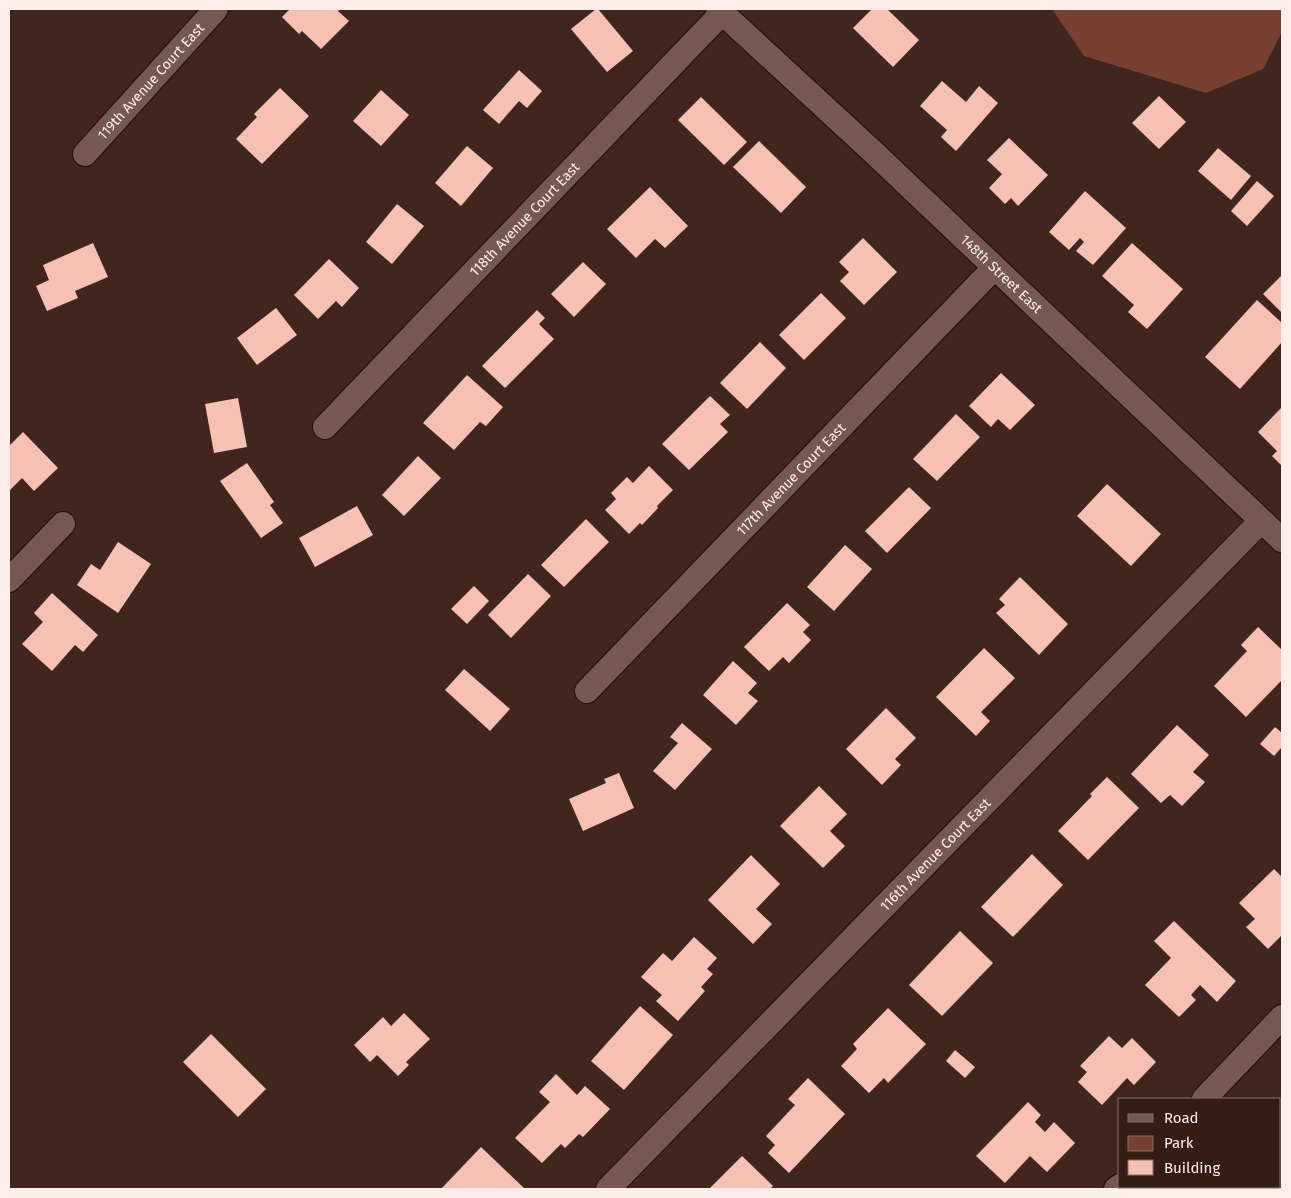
<svg xmlns="http://www.w3.org/2000/svg" width="1291" height="1198" viewBox="0 0 1291 1198" font-family="'Fira Sans',sans-serif">
  <rect width="100%" height="100%" fill="#40261f"/>
  <!-- green -->
  <path fill="#774031" d="M1052,9H1282V32L1263,69L1206,93L1084,56Z"/>
  <!-- building -->
  <g fill="#f6c1b2">
    <path d="M290,9H340L338,11L349,21L321,49L302,31L299,34L282,17Z"/>
    <path d="M596,9H598L633,51L607,72L571,29Z"/>
    <path d="M872,9H887L919,40L893,67L853,28Z"/>
    <path d="M519,70L542,91L527,108L519,101L499,124L483,110Z"/>
    <path d="M942,81L966,102L979,86L998,103L956,151L941,137L947,130L920,106Z"/>
    <path d="M280,88L309,116L262,164L236,139L257,117L254,114Z"/>
    <path d="M381,90L409,115L381,146L353,121Z"/>
    <path d="M1159,96L1186,122L1159,149L1132,123Z"/>
    <path d="M701,97L747,142L724,165L678,120Z"/>
    <path d="M1009,138L1048,175L1018,206L1011,198L1005,204L989,188L1002,174L987,160Z"/>
    <path d="M759,141L806,187L781,213L733,167Z"/>
    <path d="M467,146L493,168L461,206L435,183Z"/>
    <path d="M1218,148L1251,176L1231,200L1198,171Z"/>
    <path d="M1257,181L1274,196L1247,226L1231,211Z"/>
    <path d="M650,187L688,226L665,248L655,239L636,258L607,229Z"/>
    <path d="M1085,191L1126,228L1093,265L1076,251L1084,242L1080,238L1069,250L1049,232Z"/>
    <path d="M397,204L424,226L392,264L366,242Z"/>
    <path d="M863,238L897,272L864,305L840,281L849,272L839,262Z"/>
    <path d="M93,243L108,277L75,291L78,298L47,311L36,286L49,280L43,265Z"/>
    <path d="M1132,243L1183,289L1147,329L1128,312L1134,305L1102,276Z"/>
    <path d="M329,259L359,288L342,307L336,301L318,319L294,295Z"/>
    <path d="M583,262L606,284L574,317L551,294Z"/>
    <path d="M1282,275V313L1263,294Z"/>
    <path d="M821,293L846,318L804,360L779,335Z"/>
    <path d="M1257,300L1282,323V342L1240,389L1205,357Z"/>
    <path d="M276,308L297,335L257,365L237,338Z"/>
    <path d="M537,310L545,318L539,324L554,339L505,388L482,366Z"/>
    <path d="M760,342L786,368L747,409L720,383Z"/>
    <path d="M1001,373L1035,405L1010,430L998,419L991,427L969,406Z"/>
    <path d="M467,375L503,407L486,426L480,422L454,450L423,423Z"/>
    <path d="M710,396L730,415L720,424L728,432L689,470L662,444Z"/>
    <path d="M238,398L247,447L214,453L205,404Z"/>
    <path d="M1281,408L1282,410V466L1272,456L1277,451L1258,432Z"/>
    <path d="M956,414L980,437L937,481L913,459Z"/>
    <path d="M23,432L58,468L34,491L22,478L9,491V446Z"/>
    <path d="M418,456L441,478L404,516L382,495Z"/>
    <path d="M247,463L274,502L270,505L283,523L261,538L220,481Z"/>
    <path d="M649,466L673,490L657,506L658,508L642,525L640,523L629,534L605,510L616,499L611,493L627,477L633,483Z"/>
    <path d="M1107,484L1161,534L1131,566L1077,516Z"/>
    <path d="M909,487L931,508L887,553L865,531Z"/>
    <path d="M357,506L373,535L315,567L299,538Z"/>
    <path d="M586,519L609,542L564,587L541,565Z"/>
    <path d="M118,542L151,564L118,613L77,585L91,564L100,570Z"/>
    <path d="M845,545L872,569L834,611L807,587Z"/>
    <path d="M528,574L551,596L511,638L488,615Z"/>
    <path d="M1020,577L1068,624L1039,655L996,613L1005,605L999,599Z"/>
    <path d="M474,586L489,601L467,624L451,609Z"/>
    <path d="M52,593L98,635L83,652L75,645L52,671L22,644L43,622L34,613Z"/>
    <path d="M787,603L810,625L803,632L811,640L789,663L783,657L769,671L744,647Z"/>
    <path d="M1258,627L1282,650V680L1246,717L1214,686L1247,651L1241,645Z"/>
    <path d="M984,648L1015,678L981,712L990,721L976,736L936,697Z"/>
    <path d="M733,661L757,683L748,693L758,701L736,725L703,695Z"/>
    <path d="M464,669L510,709L490,731L445,690Z"/>
    <path d="M886,708L916,738L895,759L901,765L882,785L846,749Z"/>
    <path d="M682,723L712,749L675,790L653,771L678,743L670,737Z"/>
    <path d="M1177,725L1209,755L1193,772L1205,782L1182,806L1170,795L1161,803L1131,774Z"/>
    <path d="M1275,727L1282,733V747L1274,756L1260,744Z"/>
    <path d="M619,773L634,808L583,831L569,799L606,783L604,779Z"/>
    <path d="M1107,777L1139,808L1088,860L1058,831L1092,796L1090,794Z"/>
    <path d="M819,786L847,814L830,831L845,846L823,868L780,826Z"/>
    <path d="M1032,854L1063,885L1013,937L981,907Z"/>
    <path d="M751,855L780,884L756,909L772,924L753,944L708,900Z"/>
    <path d="M1274,869L1282,877V935L1268,949L1246,927L1255,919L1239,903Z"/>
    <path d="M1174,921L1236,981L1217,1002L1200,985L1191,995L1196,1000L1179,1017L1145,985L1171,958L1154,941Z"/>
    <path d="M960,931L993,963L942,1016L909,985Z"/>
    <path d="M694,937L717,958L707,969L713,974L701,987L705,991L678,1021L656,1001L662,995L641,977L663,953L672,961Z"/>
    <path d="M640,1006L673,1035L624,1090L591,1061Z"/>
    <path d="M888,1008L926,1044L888,1083L884,1078L869,1093L841,1066L857,1049L853,1044Z"/>
    <path d="M404,1013L430,1039L406,1062L409,1065L398,1076L377,1055L370,1062L354,1045L383,1017L391,1026Z"/>
    <path d="M211,1034L266,1089L238,1117L183,1062Z"/>
    <path d="M1109,1036L1122,1048L1132,1038L1156,1062L1134,1085L1127,1078L1102,1105L1078,1082L1087,1072L1080,1066Z"/>
    <path d="M955,1050L975,1067L965,1078L946,1061Z"/>
    <path d="M556,1074L577,1095L585,1086L610,1109L583,1137L579,1134L565,1148L561,1144L542,1163L515,1138L550,1102L539,1092Z"/>
    <path d="M808,1078L845,1114L789,1173L768,1153L775,1145L766,1136L795,1105L788,1099Z"/>
    <path d="M1028,1102L1041,1115L1035,1122L1045,1132L1054,1122L1075,1143L1047,1172L1030,1156L1005,1183L976,1156Z"/>
    <path d="M481,1147L525,1189H441Z"/>
    <path d="M742,1156L773,1186L770,1189H709Z"/>
    <path d="M1191,1187H1257L1254,1189H1191Z"/>
  </g>
  <g fill="none" stroke-linecap="round" stroke-linejoin="round">
    <defs>
      <g id="minor">
        <path id="s1" d="M718,9L871,150L1282,540"/>
        <path id="s2" d="M85,154L216,9"/>
        <path id="s3" d="M325,427L722,13"/>
        <path d="M9,580L63,524"/>
        <path id="s4" d="M587,691L994,268"/>
        <path d="M1204,1099L1282,1017"/>
        <path id="s5" d="M608,1189L1261,521"/>
        <path d="M1116,1189L1120,1186"/>
      </g>
    </defs>
    <!-- minor casing -->
    <use href="#minor" stroke="#250e08" stroke-width="26"/>
    <!-- minor -->
    <use href="#minor" stroke="#755850" stroke-width="24"/>
  </g>
  <g text-anchor="middle" stroke-width="5" stroke-linejoin="round" paint-order="stroke">
    <!-- street labels -->
    <g font-size="14" fill="#feefeb" stroke="#351c15">
      <text dy="5" stroke="none"><textPath href="#s2" startOffset="98">119th Avenue Court East</textPath></text>
      <text dy="5" stroke="none"><textPath href="#s3" startOffset="288">118th Avenue Court East</textPath></text>
      <text dy="5" stroke="none"><textPath href="#s1" startOffset="388">148th Street East</textPath></text>
      <text dy="5" stroke="none"><textPath href="#s4" startOffset="294">117th Avenue Court East</textPath></text>
      <text dy="5" stroke="none"><textPath href="#s5" startOffset="468">116th Avenue Court East</textPath></text>
    </g>
  </g>
  <!-- border -->
  <rect width="1291" height="1198" fill="none" stroke="#feefeb" stroke-width="20"/>
  <!-- legend -->
  <rect x="1118" y="1098" width="162" height="90" fill="#351c15" stroke="#85706b"/>
  <rect x="1128" y="1114" width="25" height="8" fill="#755850" stroke="#85706b"/>
  <text x="1164" y="1123" font-size="15" fill="#feefeb">Road</text>
  <rect x="1128" y="1136" width="25" height="15" fill="#774031" stroke="#85706b"/>
  <text x="1164" y="1148" font-size="15" fill="#feefeb">Park</text>
  <rect x="1128" y="1160" width="25" height="15" fill="#f6c1b2" stroke="#85706b"/>
  <text x="1164" y="1173" font-size="15" fill="#feefeb">Building</text>
</svg>
